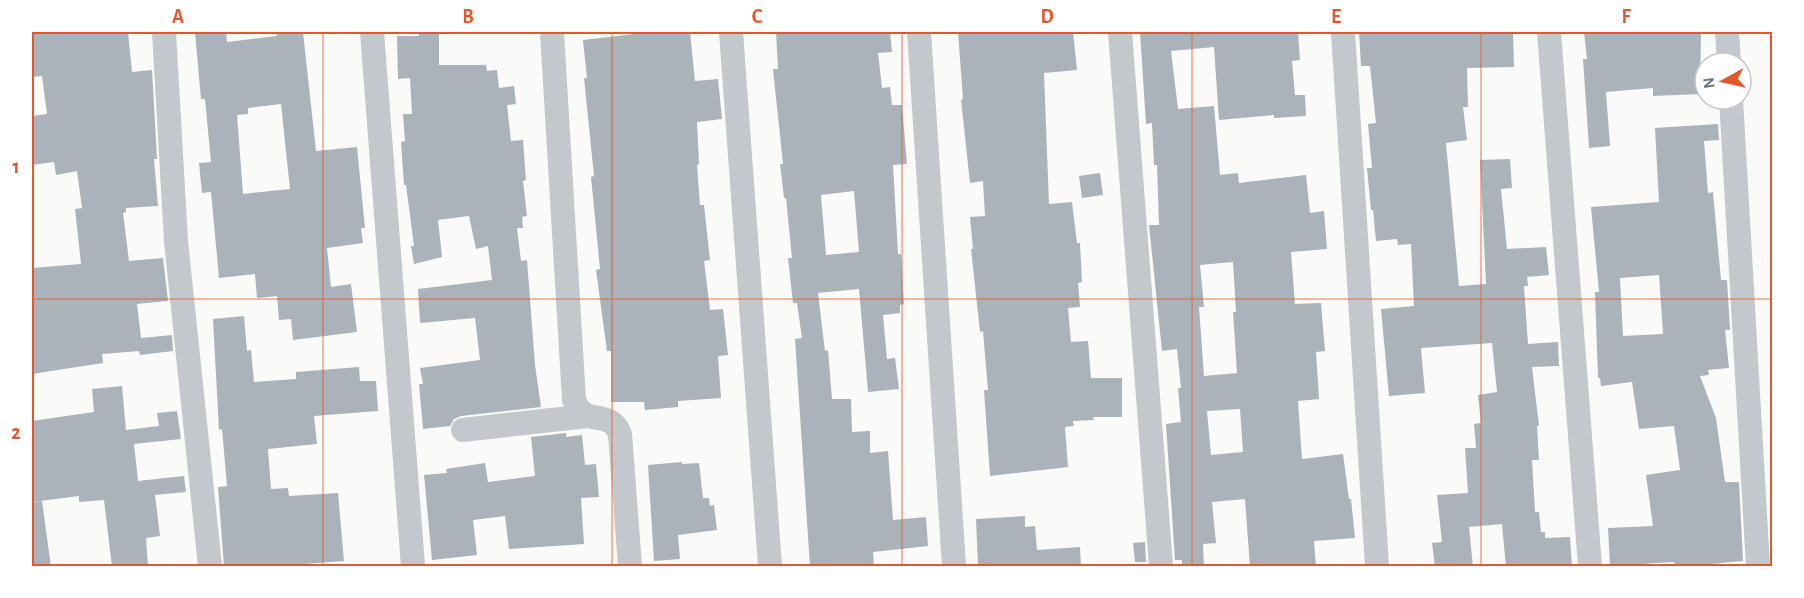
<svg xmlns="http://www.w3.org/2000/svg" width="1804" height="598" viewBox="0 0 1804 598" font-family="'Alegreya Sans',sans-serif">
  <rect width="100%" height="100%" fill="#fafaf8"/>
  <!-- building -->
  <g fill="#aab3b9" fill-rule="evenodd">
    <path d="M32,32H128L132,72L152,70L157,159H154L158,206L126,208V212L123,213L129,261L163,258L168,301L137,304L141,338L172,335L173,351L140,355L139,351L102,354L103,363L32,374V268L81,264L75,209L82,208L77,171L56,175L54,162L32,165V116L47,114L42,76L32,77Z"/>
    <path d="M195,32H226L227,42L277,36L276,32H303L316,151L357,147L365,228H361L363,243L327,248L331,287L351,284L357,332L293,340L291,319L279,320L277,296L257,298L255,274L219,278L211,192L202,193L199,163L211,162L205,99H201ZM281,104L290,189L243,194L237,115L248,114V108Z"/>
    <path d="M419,32H439V65H486L487,71L497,70L499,88L514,86L516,104L507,105L511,141L523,140L526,180L523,181L527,216L522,217L523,228H517L521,261L527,260L535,365L541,407L461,416L454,419L450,426L423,429L419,384H423L420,368L480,360L475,318L420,323L418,289L492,280L488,246L476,249L469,216L438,220L442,257L414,264L411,246H414L406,185H404L401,142L405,141L403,114H412L410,78L398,79L397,36H419Z"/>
    <path d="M651,32H690L695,81L718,79L722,119L697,122L699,164L697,165L700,205H704L710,260L704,261L710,310L723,309L728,355L718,356L721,398L678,401V407L645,410L644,402H611V351H607L596,270L600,269L591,177L594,176L584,78H587L583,40Z"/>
    <path d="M776,32H890L892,52L878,53L882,88L890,87L892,105H902L907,164L893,165L898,254H901L904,304L900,305V313L883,315L887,359L895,358L899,389L868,392L859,289L818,293L825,351L828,350L832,399H851L852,432L870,431V453L888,451L893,520L926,517L928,546L873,552L874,567H810L795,339L802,338L797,303H793L788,258H792L786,198H784L780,164H783L773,69H778ZM854,191L859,252L826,255L821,195Z"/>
    <path d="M958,32H1073L1077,70L1044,73L1049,204L1072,202L1077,243H1080L1082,282L1078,283L1080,307L1068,308L1071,342L1088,341L1091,378H1122V417H1093L1094,420L1073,421L1074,426L1065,427L1068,467L990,476L984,390H988L983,331L980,332L971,249H973L970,217L985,216L983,181L970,183L961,100L963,99Z"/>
    <path d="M1140,32H1298L1300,60L1292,61L1295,95H1305L1306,116L1274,118V115L1219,120L1214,47L1171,51L1178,109L1214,106L1220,175L1238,173L1239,183L1306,175L1310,213L1324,211L1327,249L1291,252L1295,304L1321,303L1325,351L1316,352L1319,399L1298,401L1302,459L1343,454L1349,499H1351L1355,538L1314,541L1316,567H1250L1245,499L1212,502L1216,543L1203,544L1204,567H1182V560H1175L1166,424L1181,422L1178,388H1181L1177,349L1162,351L1149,225H1159L1157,165H1154L1152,123L1146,124ZM1233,262L1236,312H1233L1237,373L1204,376L1199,307H1204L1200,265ZM1240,409L1243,452L1211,455L1207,411Z"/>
    <path d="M1359,32H1513L1514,67L1467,68L1468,107H1463L1467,140L1446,143L1459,286L1486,284L1480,160L1510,159L1512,188L1501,189L1507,249L1546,247L1549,275L1527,277L1528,286H1524L1528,344L1558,342L1559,366L1532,367L1539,426H1537L1539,460H1532L1535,512H1539L1541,532H1545V538L1570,537L1572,567H1506L1502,524L1469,527L1473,567H1435L1432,543L1442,542L1437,495L1468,493L1465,448H1476L1474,424L1481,423L1478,395L1497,392L1492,343L1421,348L1425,393L1389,396L1381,309L1414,306L1411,244L1398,245L1397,239L1376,241L1373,210H1371L1367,168H1372L1368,124L1376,123L1370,66H1361Z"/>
    <path d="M1584,32H1701L1700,94L1653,96V88L1606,92L1610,146L1589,148L1583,59H1587Z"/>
    <path d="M1718,124L1719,140L1704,141L1708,193L1713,192L1721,280H1727L1730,330H1725L1729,368L1708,370L1709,375L1700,376L1716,418L1725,482H1739L1743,561L1680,567H1675L1674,562L1610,566L1608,528L1653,526L1646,475L1680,470L1674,426L1639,429L1632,382L1601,386L1600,378H1598L1595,292H1599L1591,207L1659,202L1655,128ZM1659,275L1663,334L1623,336L1620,278Z"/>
    <path d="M1100,173L1103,195L1082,198L1079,176Z"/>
    <path d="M244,316L247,351L251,350L254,382L296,379V372L359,367L360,381H376L378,411L314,416L317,444L268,449L271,489L288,488L289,496L338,493L344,561L265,567H224L218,487L227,486L222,429L219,430L213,319Z"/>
    <path d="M122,386L126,430L159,426L157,413L177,411L181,439L134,444L138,481L184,476L186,492L155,495L160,536L146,538L148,567H112L104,500L79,502V496L32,502V421L94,412L92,389Z"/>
    <path d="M566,433V437L582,435L585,465L596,464L599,497L581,498L584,544L509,549L505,516L473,520L477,555L432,560L424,475L447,473L446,469L485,463L488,482L535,476L531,437Z"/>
    <path d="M682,462V464L699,463L703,498H709L710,506L714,505L717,530L678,535L680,559L654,561L648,465Z"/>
    <path d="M42,501L51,567H32V502Z"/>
    <path d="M1025,516V527L1035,526L1037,550L1080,547L1081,567H978L976,519Z"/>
    <path d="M1145,542L1146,562H1135L1133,543Z"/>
  </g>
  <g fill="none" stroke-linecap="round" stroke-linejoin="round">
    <!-- street -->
    <g stroke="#c3c8cc" stroke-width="24">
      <path d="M164,32L176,241L210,566"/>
      <path d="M372,32L413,566"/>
      <path d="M552,32L574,400C585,429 609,407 620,434L630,566"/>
      <path d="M731,32L770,566"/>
      <path d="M919,32L954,566"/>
      <path d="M1120,32L1161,566"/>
      <path d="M1343,32L1377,566"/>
      <path d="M1549,32L1590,566"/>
      <path d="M1727,32L1729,63"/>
      <path d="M1731,99L1758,566"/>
      <path d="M463,430L587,416"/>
    </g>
  </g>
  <!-- grid -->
  <path fill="none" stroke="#e4572e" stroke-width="1.5" stroke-opacity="0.55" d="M323,32V566M612,32V566M902,32V566M1192,32V566M1481,32V566M32,299H1772"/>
  <!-- border -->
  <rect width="1804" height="598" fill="none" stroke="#ffffff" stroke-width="66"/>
  <!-- north arrow -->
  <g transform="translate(1723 81) rotate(262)"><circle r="28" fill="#ffffff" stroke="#c1c8cd" stroke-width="1.5"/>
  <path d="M0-4.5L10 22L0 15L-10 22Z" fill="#e4572e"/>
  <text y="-9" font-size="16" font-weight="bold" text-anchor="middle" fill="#657683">N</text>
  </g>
  <rect x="33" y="33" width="1738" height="532" fill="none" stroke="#e4572e" stroke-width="2"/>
  <g font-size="20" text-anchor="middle" font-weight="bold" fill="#e4572e">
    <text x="178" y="23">A</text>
    <text x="468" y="23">B</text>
    <text x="757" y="23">C</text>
    <text x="1047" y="23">D</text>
    <text x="1336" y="23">E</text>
    <text x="1626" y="23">F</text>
    <text x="16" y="173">1</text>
    <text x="16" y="439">2</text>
  </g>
</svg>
